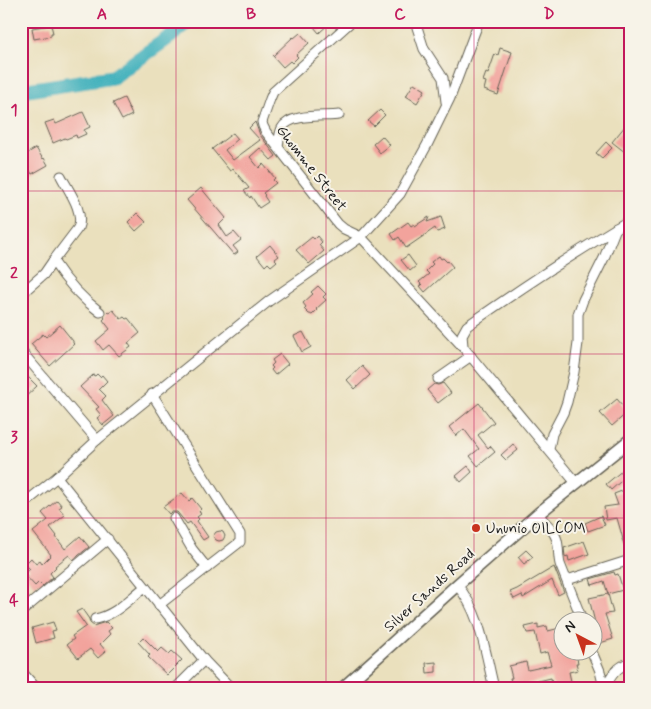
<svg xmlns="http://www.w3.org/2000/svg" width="651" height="709" viewBox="0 0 651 709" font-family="Mynerve,sans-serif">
  <rect width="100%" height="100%" fill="#f7f3e8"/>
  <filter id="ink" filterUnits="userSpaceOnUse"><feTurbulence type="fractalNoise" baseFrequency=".02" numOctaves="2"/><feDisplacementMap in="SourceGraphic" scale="10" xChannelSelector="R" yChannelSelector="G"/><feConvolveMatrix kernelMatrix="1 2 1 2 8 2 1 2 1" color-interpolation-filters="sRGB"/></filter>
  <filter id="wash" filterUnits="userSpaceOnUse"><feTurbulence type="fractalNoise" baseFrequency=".0096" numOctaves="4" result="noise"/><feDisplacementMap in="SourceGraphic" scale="20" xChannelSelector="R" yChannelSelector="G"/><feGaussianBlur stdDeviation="1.12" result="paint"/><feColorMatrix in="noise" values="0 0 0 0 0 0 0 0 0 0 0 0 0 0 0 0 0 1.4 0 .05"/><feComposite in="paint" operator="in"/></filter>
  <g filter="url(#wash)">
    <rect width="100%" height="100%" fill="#eae0bd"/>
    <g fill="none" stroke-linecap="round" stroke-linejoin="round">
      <!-- river -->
      <path stroke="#41b0bc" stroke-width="15" d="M21,91L113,77L171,36L188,21"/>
    </g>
    <g id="blocks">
      <!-- building -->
      <g fill="#f2a39c">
        <path d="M309,21H332L319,33Z"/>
        <path d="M51,25L53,33H51V36L34,39L32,28Z"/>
        <path d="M300,33L309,43L296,55L298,57L292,63L290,61L283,67L273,56L293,37L294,38Z"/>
        <path d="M500,48L512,52L498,95L484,90L486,82L483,81L486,73L488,74L495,54L498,55Z"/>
        <path d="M414,83L425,90L417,103L406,96Z"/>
        <path d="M124,98L132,115L122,120L113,103Z"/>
        <path d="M380,110L385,115L374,126L368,121Z"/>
        <path d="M83,112L90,127L84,130L86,134L77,138L76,135L66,139L65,138L53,143L45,123L54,120L56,124Z"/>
        <path d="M630,120V156L612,142Z"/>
        <path d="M255,122L260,135L276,156L271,160L260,148L250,157L259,168L263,164L275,178L273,180L276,183L263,193L265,195L264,196L268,202L259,208L251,196L250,198L244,191L249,188L233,169L230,171L212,149L233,133L238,139L225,150L233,160L260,140L249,128Z"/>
        <path d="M382,136L390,145L380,153L373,144Z"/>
        <path d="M606,142L612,148L602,158L596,153Z"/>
        <path d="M21,145L26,154L36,148L43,159L44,158L48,165L32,174L26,165L21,167Z"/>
        <path d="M201,188L226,218L219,225L227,237L234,232L241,240L233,246L238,252L234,255L187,200Z"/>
        <path d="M137,213L146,222L136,231L128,222Z"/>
        <path d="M429,217L427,222L441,217L445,229L437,232L435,228L406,248L399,237L395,240L391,234L408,222L411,226L414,224L415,226Z"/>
        <path d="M317,236L322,242L319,245L324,251L309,264L296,250L312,237L314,239Z"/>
        <path d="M270,245L279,256L275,259L277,261L271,266L268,263L265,266L257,256Z"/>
        <path d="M408,255L416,266L410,271L401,260Z"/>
        <path d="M439,256L441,259L443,258L447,262L448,261L453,267L425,292L420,286L422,285L419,282L429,274L426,271L433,264L431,262Z"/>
        <path d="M318,286L326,294L323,297L326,300L316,309L317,310L312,315L310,314H309L304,309L306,307L303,303L313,294L311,292Z"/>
        <path d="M113,310L121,319L124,317L126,319L128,318L140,333L128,343L131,347L119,356L109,345L103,350L96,341L110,329L103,320L105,318L104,317L106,313L108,311L109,313Z"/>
        <path d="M60,325L73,341V343L74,344L50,366L31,344L43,334L46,337Z"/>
        <path d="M303,332L311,347L302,352L294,336Z"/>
        <path d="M280,354L288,364L275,375L271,370L273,368L271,366L274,363L272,360Z"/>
        <path d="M362,366L370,375L355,389L347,380Z"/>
        <path d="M21,370L37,386L21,401Z"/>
        <path d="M97,374L100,377L102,375L107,381L99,389L106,396L102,400L114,416L103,425L97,418L101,415L96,409L99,407L80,387L93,375L95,376Z"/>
        <path d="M443,383L451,393L438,403L427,390L434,384L438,385Z"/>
        <path d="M617,399L628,412L612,426L600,413Z"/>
        <path d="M479,403L494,422L478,435L488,448L490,446L495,452L478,466L470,456L479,449L464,429L456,436L449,427Z"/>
        <path d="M513,444L518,450L506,460L501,455Z"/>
        <path d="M630,464V473L611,490L606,484Z"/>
        <path d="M468,466L472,472L461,482L456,476Z"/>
        <path d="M627,489L630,497V513L624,515L628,530L630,529V554H628L622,539H623L617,518L606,520L604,507L618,505L614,494Z"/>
        <path d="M182,493L189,501L192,498L201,509L199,511L201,514L197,517L199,519L197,521L208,537L203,540L190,522L187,524L177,512H171L169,514L163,507Z"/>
        <path d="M57,500L62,506L59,508L65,515L50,527L57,536L56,537L65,549L80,536L89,547L73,560L69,555L55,566L56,567L50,573L53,577L43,586L39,582L35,586L24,574L30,569L25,564L31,558L36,564L40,561L42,564L51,555L33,532L48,520L42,513Z"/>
        <path d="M601,516L605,525L588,531L585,523Z"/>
        <path d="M220,531L223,532L225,536L223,540L219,541L216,540L213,536L216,532Z"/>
        <path d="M584,541L589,554L569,561L568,556L565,557L564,548Z"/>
        <path d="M526,550L533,557L524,564L518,557Z"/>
        <path d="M554,567L564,592L558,595L552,580L523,598L522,595L514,599L510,592L517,589Z"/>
        <path d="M614,572L615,575L618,574L623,590L608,594L613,613L605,614L613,639L600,643L589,598L608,594L604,581L592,585L590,579Z"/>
        <path d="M82,609L89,619L90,623L95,627L96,625L106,622L112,628L108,631L110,634L100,644L106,651L98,658L90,649L78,658L67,644L74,639L72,636L86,626L76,612Z"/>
        <path d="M53,622L56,630L52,631L54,638L36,643L32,628Z"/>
        <path d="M538,624V628L547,626L548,631L564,627V652H568L569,655L576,653L578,663H576L578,670L569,672L572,686L554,688L553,684H552L551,678L526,684V688H520L519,683L512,685L510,678H512L509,666L526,662L528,670L551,665L547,652L540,654L535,632L527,633L525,627Z"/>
        <path d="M143,637L158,652L162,648L169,654L172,651L182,660L167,675L148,657L150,655L138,642Z"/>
        <path d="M436,662V672L427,673L426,663Z"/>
      </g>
    </g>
  </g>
  <g filter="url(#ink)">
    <use href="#blocks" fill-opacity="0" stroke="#646154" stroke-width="1"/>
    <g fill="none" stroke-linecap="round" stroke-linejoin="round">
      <defs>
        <g id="minor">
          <path d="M352,21L273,92L270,99L262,122L263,126L266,132L338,224L344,229L361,237L463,347L576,483"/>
          <path d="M415,21L424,49L443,78L446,102"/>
          <path d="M278,147C279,141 279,134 282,128C290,113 324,117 339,115"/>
          <path d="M53,261C66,281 81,298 100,312"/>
          <path d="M21,294L44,274L53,261L78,228C85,212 68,190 61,176"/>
          <path d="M463,346L462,335L467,326C520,289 574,253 630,220"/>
          <path d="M21,351L97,440"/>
          <path d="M438,379L471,356"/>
          <path d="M152,394L240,534V542L159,605"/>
          <path d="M549,449L552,434L563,413L567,402L574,372L578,343V314L583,300L604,258L616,228"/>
          <path d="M57,477L204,660L231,688"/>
          <path d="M21,506L57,477L97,440L269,301L361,237L400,194L427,145L450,98L479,21"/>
          <path d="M538,515C545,522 554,530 557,540C559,548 558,556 560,564L583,622"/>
          <path d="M174,518L192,549L207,568"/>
          <path d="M567,580L630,560"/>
          <path d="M457,585C481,613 485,652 494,688"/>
          <path d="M21,612L108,539"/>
          <path d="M95,619C116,615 129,599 145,587"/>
          <path d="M592,652L600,671L604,688"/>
          <path d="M21,671L36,688"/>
          <path d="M176,688L204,660"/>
          <path d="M605,688C611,675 616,668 630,662"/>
        </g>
        <path id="tertiary" d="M343,688L457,585L539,513L630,440"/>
      </defs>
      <!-- minor casing -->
      <use href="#minor" stroke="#646154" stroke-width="11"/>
      <!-- tertiary casing -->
      <use href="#tertiary" stroke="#646154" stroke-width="14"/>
      <!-- minor -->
      <use href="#minor" stroke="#fff" stroke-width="9"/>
      <!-- tertiary -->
      <use href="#tertiary" stroke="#fff" stroke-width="11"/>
    </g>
  </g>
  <!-- grid -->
  <path fill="none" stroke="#c2185b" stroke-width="1" stroke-opacity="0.55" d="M176,21V688M326,21V688M474,21V688M21,191H630M21,354H630M21,518H630"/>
  <!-- markers -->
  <circle fill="#c8321e" stroke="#f7f3e8" stroke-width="2" cx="476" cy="528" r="5"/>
  <g text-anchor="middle" stroke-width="4" stroke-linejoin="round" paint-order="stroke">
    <!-- street labels -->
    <g font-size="15" fill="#1c1c1c" stroke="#f7f3e8">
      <text transform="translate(312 168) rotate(52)" y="5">Ghomme Street</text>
      <text transform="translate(429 590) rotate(-42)" y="5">Silver Sands Road</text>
    </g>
    <!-- poi labels -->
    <g font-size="15" fill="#1c1c1c" stroke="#f7f3e8" text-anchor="start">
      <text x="486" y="533">Ununio OILCOM</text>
    </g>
  </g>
  <!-- margin -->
  <rect width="651" height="709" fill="none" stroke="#f7f3e8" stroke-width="55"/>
  <!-- north arrow -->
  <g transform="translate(578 636) rotate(319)"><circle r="24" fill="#f7f3e8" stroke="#9f9d96"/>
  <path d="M0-4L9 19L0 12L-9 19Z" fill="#c8321e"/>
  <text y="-8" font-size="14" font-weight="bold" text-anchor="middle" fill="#1c1c1c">N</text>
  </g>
  <rect x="28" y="28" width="596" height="654" fill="none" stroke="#c2185b" stroke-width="2"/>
  <g font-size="16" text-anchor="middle" font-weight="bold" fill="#c2185b">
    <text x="102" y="19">A</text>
    <text x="251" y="19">B</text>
    <text x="400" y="19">C</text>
    <text x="549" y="19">D</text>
    <text x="14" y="115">1</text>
    <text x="14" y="278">2</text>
    <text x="14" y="442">3</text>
    <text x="14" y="605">4</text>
  </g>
</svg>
